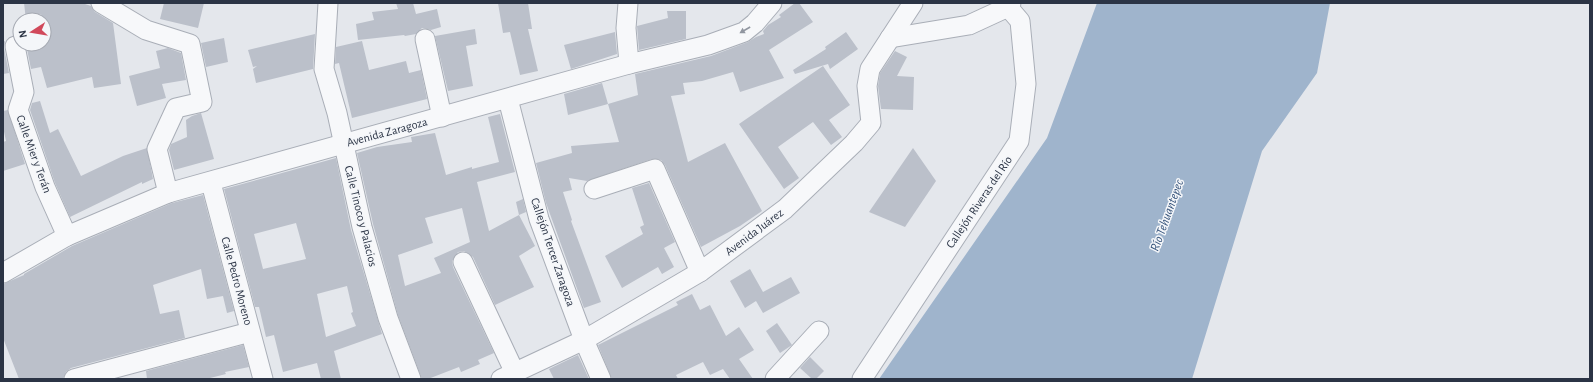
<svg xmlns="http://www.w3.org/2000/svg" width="1593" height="382" viewBox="0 0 1593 382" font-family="'Alegreya Sans',sans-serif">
  <rect width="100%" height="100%" fill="#e4e7ec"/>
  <!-- water -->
  <path fill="#9fb4cc" d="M1097,3H1330L1317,73L1262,151L1192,379H879L1047,138Z"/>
  <!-- building -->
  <g fill="#bbc0ca" fill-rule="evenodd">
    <path d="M24,3H82L91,6L95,12L113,23L121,84L94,88L92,77L47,88L41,67L31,69L26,44H44V20H26Z"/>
    <path d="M164,3H204L198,28L160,19Z"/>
    <path d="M396,3H413L416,14L437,9L441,27L431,30L422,28L416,34L405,36L404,35L358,40L356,24L374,20L372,12L398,9Z"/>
    <path d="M498,3H528L532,29H528L538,71L520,75L510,32L503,33Z"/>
    <path d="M795,3H799L813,22L769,50L784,78L740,92L733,72L702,81L683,83L685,94L671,96L688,162L725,143L762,211L740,226L701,247L665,165L661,160L652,159L587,181L569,178L572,190L563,192L572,220L571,221L601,302L584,308L546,203L536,163L572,153L571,146L619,142L608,104L638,95L635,74L711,56L748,42L756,37L764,34L763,31L768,25L781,17L779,15Z"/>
    <path d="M667,11H686V39L639,50L637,26L668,18Z"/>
    <path d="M475,29L477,44L466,46L473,86L448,91L435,36Z"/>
    <path d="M615,32L617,54L571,69L564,45Z"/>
    <path d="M846,32L858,49L830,69L828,64L795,74L793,70L826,49L825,47Z"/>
    <path d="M315,34L313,69L256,83L253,69L257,66L253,67L248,50Z"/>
    <path d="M224,38L228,62L206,67L201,43Z"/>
    <path d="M5,41L4,48L9,73L3,74V42Z"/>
    <path d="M362,41L369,70L406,61L409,73L421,70L427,99L352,118L339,63L335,64L336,47Z"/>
    <path d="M168,48L181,53L186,80L162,84L166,98L137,106L129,76L160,68L156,51Z"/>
    <path d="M895,51L907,57L897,76L914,77L913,110L881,109L878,86L880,73Z"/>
    <path d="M823,66L850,105L829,120L842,137L831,145L813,122L778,147L799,178L784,189L739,124Z"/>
    <path d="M602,83L608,104L568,115L564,94Z"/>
    <path d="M40,101L50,133L58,129L81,176L123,156L147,148L153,179L142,184V182L70,217L55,183L30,110L32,103Z"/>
    <path d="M8,110L25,164L3,171V142L6,141L3,127V111Z"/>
    <path d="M201,113L214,159L174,170L169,150L171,144L187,137L186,120L192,116Z"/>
    <path d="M500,114L515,172L477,182L489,231L519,215L535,246L519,256L534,287L495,305L473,257L464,251L458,252L452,261L453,267L494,353L478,360L480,364L461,372L459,367L428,379H422L398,315L373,224L357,153L377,147L412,142L411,137L435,133L446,175L472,167V169L499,162L488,117ZM462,208L470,242L434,258L441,273L405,286L398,255L433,243L425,218Z"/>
    <path d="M913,148L936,181L905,227L869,212Z"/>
    <path d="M336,158L351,230L382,334L334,351L341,379H321L317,363L283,372L274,335L266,337L259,307H255L224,189ZM296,223L306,259L263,269L254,234ZM347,286L353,312L351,313L356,326L326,337L317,294Z"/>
    <path d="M649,183L675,242L664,248L674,267L662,274L658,267L622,288L605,256L643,234L640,227L644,225L632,188Z"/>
    <path d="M203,195L234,311L227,313L223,296L207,299L201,269L153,285L160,314L179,310L185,338L71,368L66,372L63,379H19L3,338V284L24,275V274L72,246L172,203Z"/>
    <path d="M523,199L526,212L519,215L516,202Z"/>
    <path d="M750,269L763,292L791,277L800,293L763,313L756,301L745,308L730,281Z"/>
    <path d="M692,294L700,310L710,305L726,336L739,327L754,350L739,359L753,379H730L723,369L710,375L703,362L676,375L678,379H612L598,345L678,305L676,302Z"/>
    <path d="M777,323L792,345L780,353L766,331Z"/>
    <path d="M243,345L249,367L225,372L226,374L206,379H147L146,371Z"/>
    <path d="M578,355L589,379H554L549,369Z"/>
    <path d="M810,357L824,371L816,379H812L800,368Z"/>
  </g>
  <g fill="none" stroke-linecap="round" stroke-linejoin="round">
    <defs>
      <g id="minor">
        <path d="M101,3L146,30L190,44L202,102L176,108L157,149L168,193"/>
        <path d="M328,3L324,69L337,113L362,227L388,318L411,379"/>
        <path d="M628,3L626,28L629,64"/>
        <path d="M890,38L969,25L1008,7L1011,3"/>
        <path d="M425,39L442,117"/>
        <path d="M15,46L24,92L18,110L45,187L67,236"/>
        <path d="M508,99L539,219L584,340L601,379"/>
        <path d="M211,183L263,379"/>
        <path d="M594,189L655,169L700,272"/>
        <path d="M463,262L515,373"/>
        <path d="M3,273L67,236L168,193L629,64L708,45L744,32L755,23L772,3"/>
        <path d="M74,379L250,332"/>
        <path d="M501,379L584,340L700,272L785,209L854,143L871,123L867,86L870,69L913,3"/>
        <path d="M775,379L819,331"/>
        <path d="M862,379L1019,141L1026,84L1020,21L1008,7"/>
      </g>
    </defs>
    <!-- minor casing -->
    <use href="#minor" stroke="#a9aeb7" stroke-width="21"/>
    <!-- minor -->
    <use href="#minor" stroke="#f7f8fa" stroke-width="19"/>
  </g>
  <!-- one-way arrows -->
  <defs><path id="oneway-solid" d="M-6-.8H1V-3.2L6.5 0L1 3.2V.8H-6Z"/></defs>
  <use fill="#9196a0" href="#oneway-solid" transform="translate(745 30) rotate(150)"/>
  <g text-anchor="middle" stroke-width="3" stroke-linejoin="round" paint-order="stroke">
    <!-- street labels -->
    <g font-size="12" fill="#2b3445" stroke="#f4f6f9">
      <text transform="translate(387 132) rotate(-15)" y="4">Avenida Zaragoza</text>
      <text transform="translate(34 154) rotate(70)" y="4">Calle Mier y Terán</text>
      <text transform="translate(979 202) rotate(-56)" y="4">Callejón Riveras del Río</text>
      <text transform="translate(361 216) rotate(76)" y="4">Calle Tinoco y Palacios</text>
      <text transform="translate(754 232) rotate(-37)" y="4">Avenida Juárez</text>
      <text transform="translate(553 252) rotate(71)" y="4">Callejón Tercer Zaragoza</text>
      <text transform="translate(237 281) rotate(75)" y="4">Calle Pedro Moreno</text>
    </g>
    <!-- water labels -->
    <g font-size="13" font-style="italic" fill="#34527a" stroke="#f4f6f9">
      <text transform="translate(1166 215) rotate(-70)" y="5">Río Tehuantepec</text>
    </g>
  </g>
  <!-- border -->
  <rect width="1593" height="382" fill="none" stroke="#2b3445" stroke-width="8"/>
  <!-- north arrow -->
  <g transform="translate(32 32) rotate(258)"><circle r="19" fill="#f4f6f9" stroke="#a4a8b1"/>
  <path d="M0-3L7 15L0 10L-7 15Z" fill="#d1495b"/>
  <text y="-6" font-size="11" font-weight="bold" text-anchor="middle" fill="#2b3445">N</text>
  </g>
</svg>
